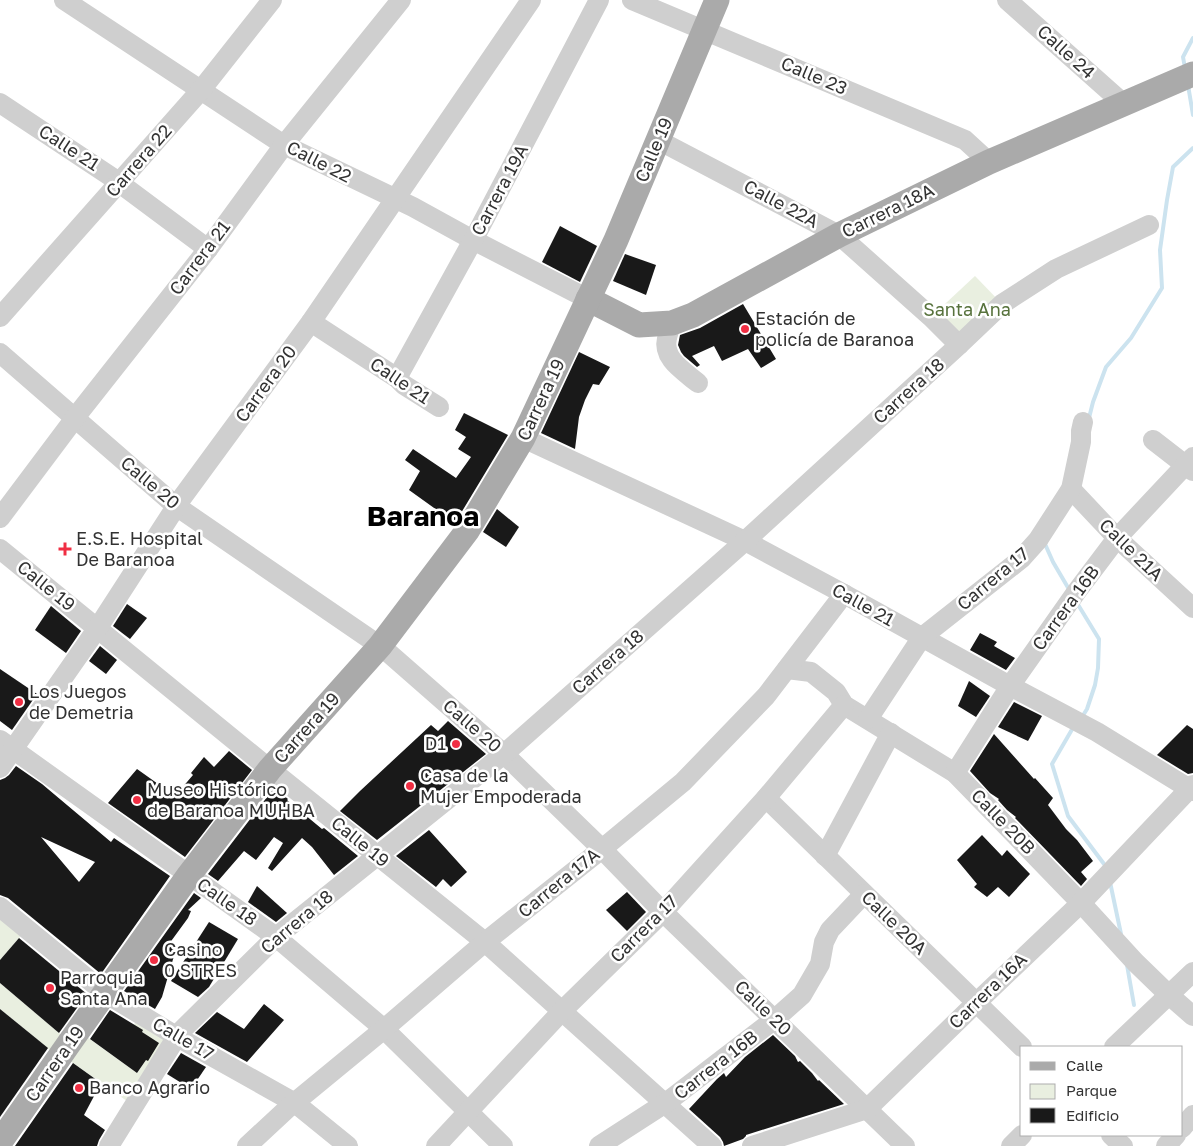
<svg xmlns="http://www.w3.org/2000/svg" width="1193" height="1146" viewBox="0 0 1193 1146" font-family="'Golos Text',sans-serif">
  <rect width="100%" height="100%" fill="#fff"/>
  <!-- green -->
  <g fill="#e9efe0">
    <path d="M975,276L1002,304L959,345L931,317Z"/>
    <path d="M0,910L26,930L0,960Z"/>
    <path d="M0,983L65,1038L56,1055L0,1009Z"/>
    <path d="M139,1017L171,1037L134,1106L63,1056L80,1032L137,1073L158,1043L133,1026Z"/>
  </g>
  <g fill="none" stroke-linecap="round" stroke-linejoin="round">
    <!-- stream -->
    <g stroke="#cce3ef" stroke-width="4">
      <path d="M1185,68L1183,57L1193,38"/>
      <path d="M1188,85L1193,115"/>
      <path d="M1089,418L1093,402L1106,367L1131,338L1162,288L1160,250L1167,200L1173,167L1193,148"/>
      <path d="M1046,542L1045,544L1053,562L1070,591"/>
      <path d="M1077,603L1099,639L1098,668L1095,685L1087,709L1082,717"/>
      <path d="M1074,726L1052,764L1068,816L1107,868"/>
      <path d="M1110,882L1121,934"/>
      <path d="M1127,965L1134,1005"/>
    </g>
  </g>
  <!-- building -->
  <g fill="#191919" fill-rule="evenodd">
    <path d="M560,226L597,246L580,282L542,262Z"/>
    <path d="M625,254L656,265L646,295L613,281Z"/>
    <path d="M743,304L776,359L761,368L748,349L722,361L714,346L692,356L700,365L697,367L684,356L681,352L678,345L680,335L700,328Z"/>
    <path d="M579,352L610,367L599,385L593,384L585,400L579,417L575,449L541,433Z"/>
    <path d="M464,413L508,435L455,523L409,490L420,471L405,460L413,449L456,478L471,457L458,449L466,437L455,430Z"/>
    <path d="M497,509L519,527L506,547L483,532Z"/>
    <path d="M127,604L147,618L130,639L113,626Z"/>
    <path d="M51,606L81,631L66,653L35,630Z"/>
    <path d="M980,633L997,642L994,646L1015,658L1006,670L970,650Z"/>
    <path d="M100,646L117,660L106,674L89,661Z"/>
    <path d="M0,669L37,694L12,730L0,721Z"/>
    <path d="M969,681L990,696L976,717L958,706Z"/>
    <path d="M1014,702L1042,716L1028,741L998,727Z"/>
    <path d="M448,721L486,754L377,840L340,811L360,791L431,725L438,731Z"/>
    <path d="M1187,725L1193,729V773L1188,774L1157,755Z"/>
    <path d="M994,734L1034,779L1035,778L1053,798L1048,805L1066,829L1077,840L1093,861L1081,872L1087,879L1081,886L1015,818L1016,817L1007,810L998,800L999,799L990,793L970,771Z"/>
    <path d="M229,751L252,770L185,857L108,803L137,769L175,796L193,775L191,773L204,757L214,767Z"/>
    <path d="M16,766L42,784L111,842L114,838L170,876L101,974L8,898L0,895V780L5,778L9,775ZM41,837L95,862L79,882Z"/>
    <path d="M274,788L288,799L287,800L322,829L324,828L358,856L334,875L312,847L302,838L272,871L268,868L283,843L274,837L256,860L244,851L218,881L208,874Z"/>
    <path d="M429,830L467,872L451,887L443,879L436,887L396,856Z"/>
    <path d="M982,835L1002,856L1007,850L1030,874L1009,897L998,887L987,897L974,887L977,884L957,860Z"/>
    <path d="M257,886L287,913L276,922L248,902Z"/>
    <path d="M627,892L646,912L627,931L606,910Z"/>
    <path d="M194,893L201,898L188,910L191,911L188,918L169,944L176,949L162,997L155,1009L124,991Z"/>
    <path d="M209,922L238,939L209,987L198,997L171,981Z"/>
    <path d="M19,938L87,994L59,1033L0,983V960Z"/>
    <path d="M264,1004L284,1020L247,1062L195,1033L217,1012L244,1029Z"/>
    <path d="M0,1009L48,1048L0,1117Z"/>
    <path d="M110,1010L143,1030L142,1032L159,1043L148,1061L146,1060L137,1073L90,1039Z"/>
    <path d="M773,1035L795,1056L798,1062L800,1061L812,1073L818,1081L819,1080L844,1104L746,1135V1136L743,1139L724,1146L723,1142L720,1137L689,1109L717,1079L724,1073L726,1077L745,1057Z"/>
    <path d="M181,1053L206,1067L191,1089L167,1074Z"/>
    <path d="M73,1063L101,1083L84,1115L105,1130L99,1140L97,1146H15Z"/>
  </g>
  <g fill="none" stroke-linecap="round" stroke-linejoin="round">
    <!-- minor -->
    <g stroke="#cfcfcf" stroke-width="20">
      <path d="M64,0L284,145L413,207L473,240L588,299"/>
      <path d="M632,0L965,140L989,162"/>
      <path d="M1007,0L1125,105"/>
      <path d="M0,103L110,176L208,249"/>
      <path d="M658,140L839,235L931,317L959,345"/>
      <path d="M0,317L201,90L272,0"/>
      <path d="M311,322L397,378L404,385L439,407"/>
      <path d="M672,323C670,328 668,333 667,338C662,359 684,371 698,383"/>
      <path d="M0,353L176,506L383,648L504,754L602,849L663,912L905,1146"/>
      <path d="M397,378L477,233L599,0"/>
      <path d="M523,438L745,541L844,594L1010,686L1097,732L1193,791"/>
      <path d="M1153,440L1193,471"/>
      <path d="M1071,489L1117,538L1193,608"/>
      <path d="M0,518L81,410L208,249L284,145L401,0"/>
      <path d="M0,549L266,766L485,942L712,1146"/>
      <path d="M787,669L811,672L836,692L844,705L955,773L1081,903L1135,962L1169,995L1193,1016"/>
      <path d="M868,719L922,637L1021,559L1038,540L1071,489L1081,442V431L1083,422"/>
      <path d="M0,740L276,937L384,1029L503,1146"/>
      <path d="M0,768L97,629L181,499L311,322L531,0"/>
      <path d="M955,773L1010,686L1077,591L1117,538L1193,457"/>
      <path d="M766,798L1022,1047"/>
      <path d="M825,856L891,733"/>
      <path d="M0,907L105,993L181,1039L295,1103L348,1146"/>
      <path d="M1114,1047L1193,972"/>
      <path d="M1182,1128L1193,1115"/>
      <path d="M1111,1135L1123,1146"/>
      <path d="M109,1146L179,1033L276,937L504,754L745,541L959,345L1002,304L1056,269L1149,225"/>
      <path d="M247,1146L288,1108L384,1029L485,942L602,849L683,782L766,696L844,594"/>
      <path d="M436,1146L562,1011L663,912L766,798L844,705"/>
      <path d="M599,1146L667,1102L775,1019L802,995L820,964L824,942L830,930L864,894"/>
      <path d="M752,1146L867,1109L976,1003L1081,903L1193,785"/>
      <path d="M1011,1146L1022,1135"/>
      <path d="M1166,1146L1176,1135"/>
    </g>
    <!-- major -->
    <g stroke="#aaa" stroke-width="25">
      <path d="M588,299L639,325L672,323L693,315L839,235L989,162L1193,74"/>
      <path d="M0,1142L70,1042L189,875L270,769L380,646L467,531L523,438L616,240L717,0"/>
    </g>
  </g>
  <!-- markers -->
  <g fill="#f02e43" stroke="#fff" stroke-width="2">
    <circle cx="745" cy="329" r="5"/>
    <path d="M62.5 541.5h5v5h5v5h-5v5h-5v-5h-5v-5h5z"/>
    <circle cx="19" cy="702" r="5"/>
    <circle cx="456" cy="744" r="5"/>
    <circle cx="410" cy="786" r="5"/>
    <circle cx="137" cy="800" r="5"/>
    <circle cx="154" cy="960" r="5"/>
    <circle cx="50" cy="988" r="5"/>
    <circle cx="79" cy="1088" r="5"/>
  </g>
  <g text-anchor="middle" stroke-width="5" stroke-linejoin="round" paint-order="stroke">
    <!-- street labels -->
    <g font-size="18" fill="#323232" stroke="#fff">
      <text transform="translate(1066 52) rotate(42)" y="6">Calle 24</text>
      <text transform="translate(814 76) rotate(23)" y="6">Calle 23</text>
      <text transform="translate(69 148) rotate(33)" y="6">Calle 21</text>
      <text transform="translate(654 150) rotate(-67)" y="6">Calle 19</text>
      <text transform="translate(139 161) rotate(-49)" y="6">Carrera 22</text>
      <text transform="translate(319 162) rotate(27)" y="6">Calle 22</text>
      <text transform="translate(500 190) rotate(-62)" y="6">Carrera 19A</text>
      <text transform="translate(781 204) rotate(28)" y="6">Calle 22A</text>
      <text transform="translate(888 211) rotate(-26)" y="6">Carrera 18A</text>
      <text transform="translate(200 258) rotate(-53)" y="6">Carrera 21</text>
      <text transform="translate(400 381) rotate(34)" y="6">Calle 21</text>
      <text transform="translate(266 384) rotate(-54)" y="6">Carrera 20</text>
      <text transform="translate(909 391) rotate(-42)" y="6">Carrera 18</text>
      <text transform="translate(541 400) rotate(-65)" y="6">Carrera 19</text>
      <text transform="translate(150 483) rotate(40)" y="6">Calle 20</text>
      <text transform="translate(1131 550) rotate(44)" y="6">Calle 21A</text>
      <text transform="translate(993 579) rotate(-40)" y="6">Carrera 17</text>
      <text transform="translate(46 586) rotate(39)" y="6">Calle 19</text>
      <text transform="translate(863 605) rotate(29)" y="6">Calle 21</text>
      <text transform="translate(1066 608) rotate(-54)" y="6">Carrera 16B</text>
      <text transform="translate(608 662) rotate(-41)" y="6">Carrera 18</text>
      <text transform="translate(472 726) rotate(41)" y="6">Calle 20</text>
      <text transform="translate(307 728) rotate(-48)" y="6">Carrera 19</text>
      <text transform="translate(1003 822) rotate(46)" y="6">Calle 20B</text>
      <text transform="translate(360 842) rotate(39)" y="6">Calle 19</text>
      <text transform="translate(559 883) rotate(-39)" y="6">Carrera 17A</text>
      <text transform="translate(227 902) rotate(35)" y="6">Calle 18</text>
      <text transform="translate(297 922) rotate(-40)" y="6">Carrera 18</text>
      <text transform="translate(894 923) rotate(44)" y="6">Calle 20A</text>
      <text transform="translate(644 929) rotate(-45)" y="6">Carrera 17</text>
      <text transform="translate(988 991) rotate(-44)" y="6">Carrera 16A</text>
      <text transform="translate(763 1008) rotate(44)" y="6">Calle 20</text>
      <text transform="translate(183 1039) rotate(30)" y="6">Calle 17</text>
      <text transform="translate(55 1064) rotate(-55)" y="6">Carrera 19</text>
      <text transform="translate(716 1065) rotate(-38)" y="6">Carrera 16B</text>
    </g>
    <!-- park labels -->
    <g font-size="18" fill="#57723c" stroke="#fff">
      <text x="967" y="316">Santa Ana</text>
    </g>
    <!-- poi labels -->
    <g font-size="18" fill="#323232" stroke="#fff" text-anchor="start">
      <text x="755" y="325">Estación de<tspan x="755" dy="21">policía de Baranoa</tspan></text>
      <text x="76" y="545">E.S.E. Hospital<tspan x="76" dy="21">De Baranoa</tspan></text>
      <text x="29" y="698">Los Juegos<tspan x="29" dy="21">de Demetria</tspan></text>
      <text x="446" y="750" text-anchor="end">D1</text>
      <text x="420" y="782">Casa de la<tspan x="420" dy="21">Mujer Empoderada</tspan></text>
      <text x="147" y="796">Museo Histórico<tspan x="147" dy="21">de Baranoa MUHBA</tspan></text>
      <text x="164" y="956">Casino<tspan x="164" dy="21">0 STRES</tspan></text>
      <text x="60" y="984">Parroquia<tspan x="60" dy="21">Santa Ana</tspan></text>
      <text x="89" y="1094">Banco Agrario</text>
    </g>
    <!-- town labels -->
    <g font-size="28" font-weight="bold" fill="#000" stroke="#fff">
      <text x="423" y="526">Baranoa</text>
    </g>
  </g>
  <!-- legend -->
  <rect x="1020" y="1046" width="162" height="90" fill="#ffffff" stroke="#adadad"/>
  <rect x="1030" y="1062" width="25" height="8" fill="#aaaaaa" stroke="#adadad"/>
  <text x="1066" y="1071" font-size="15" fill="#323232">Calle</text>
  <rect x="1030" y="1084" width="25" height="15" fill="#e9efe0" stroke="#adadad"/>
  <text x="1066" y="1096" font-size="15" fill="#323232">Parque</text>
  <rect x="1030" y="1108" width="25" height="15" fill="#191919" stroke="#adadad"/>
  <text x="1066" y="1121" font-size="15" fill="#323232">Edificio</text>
</svg>
